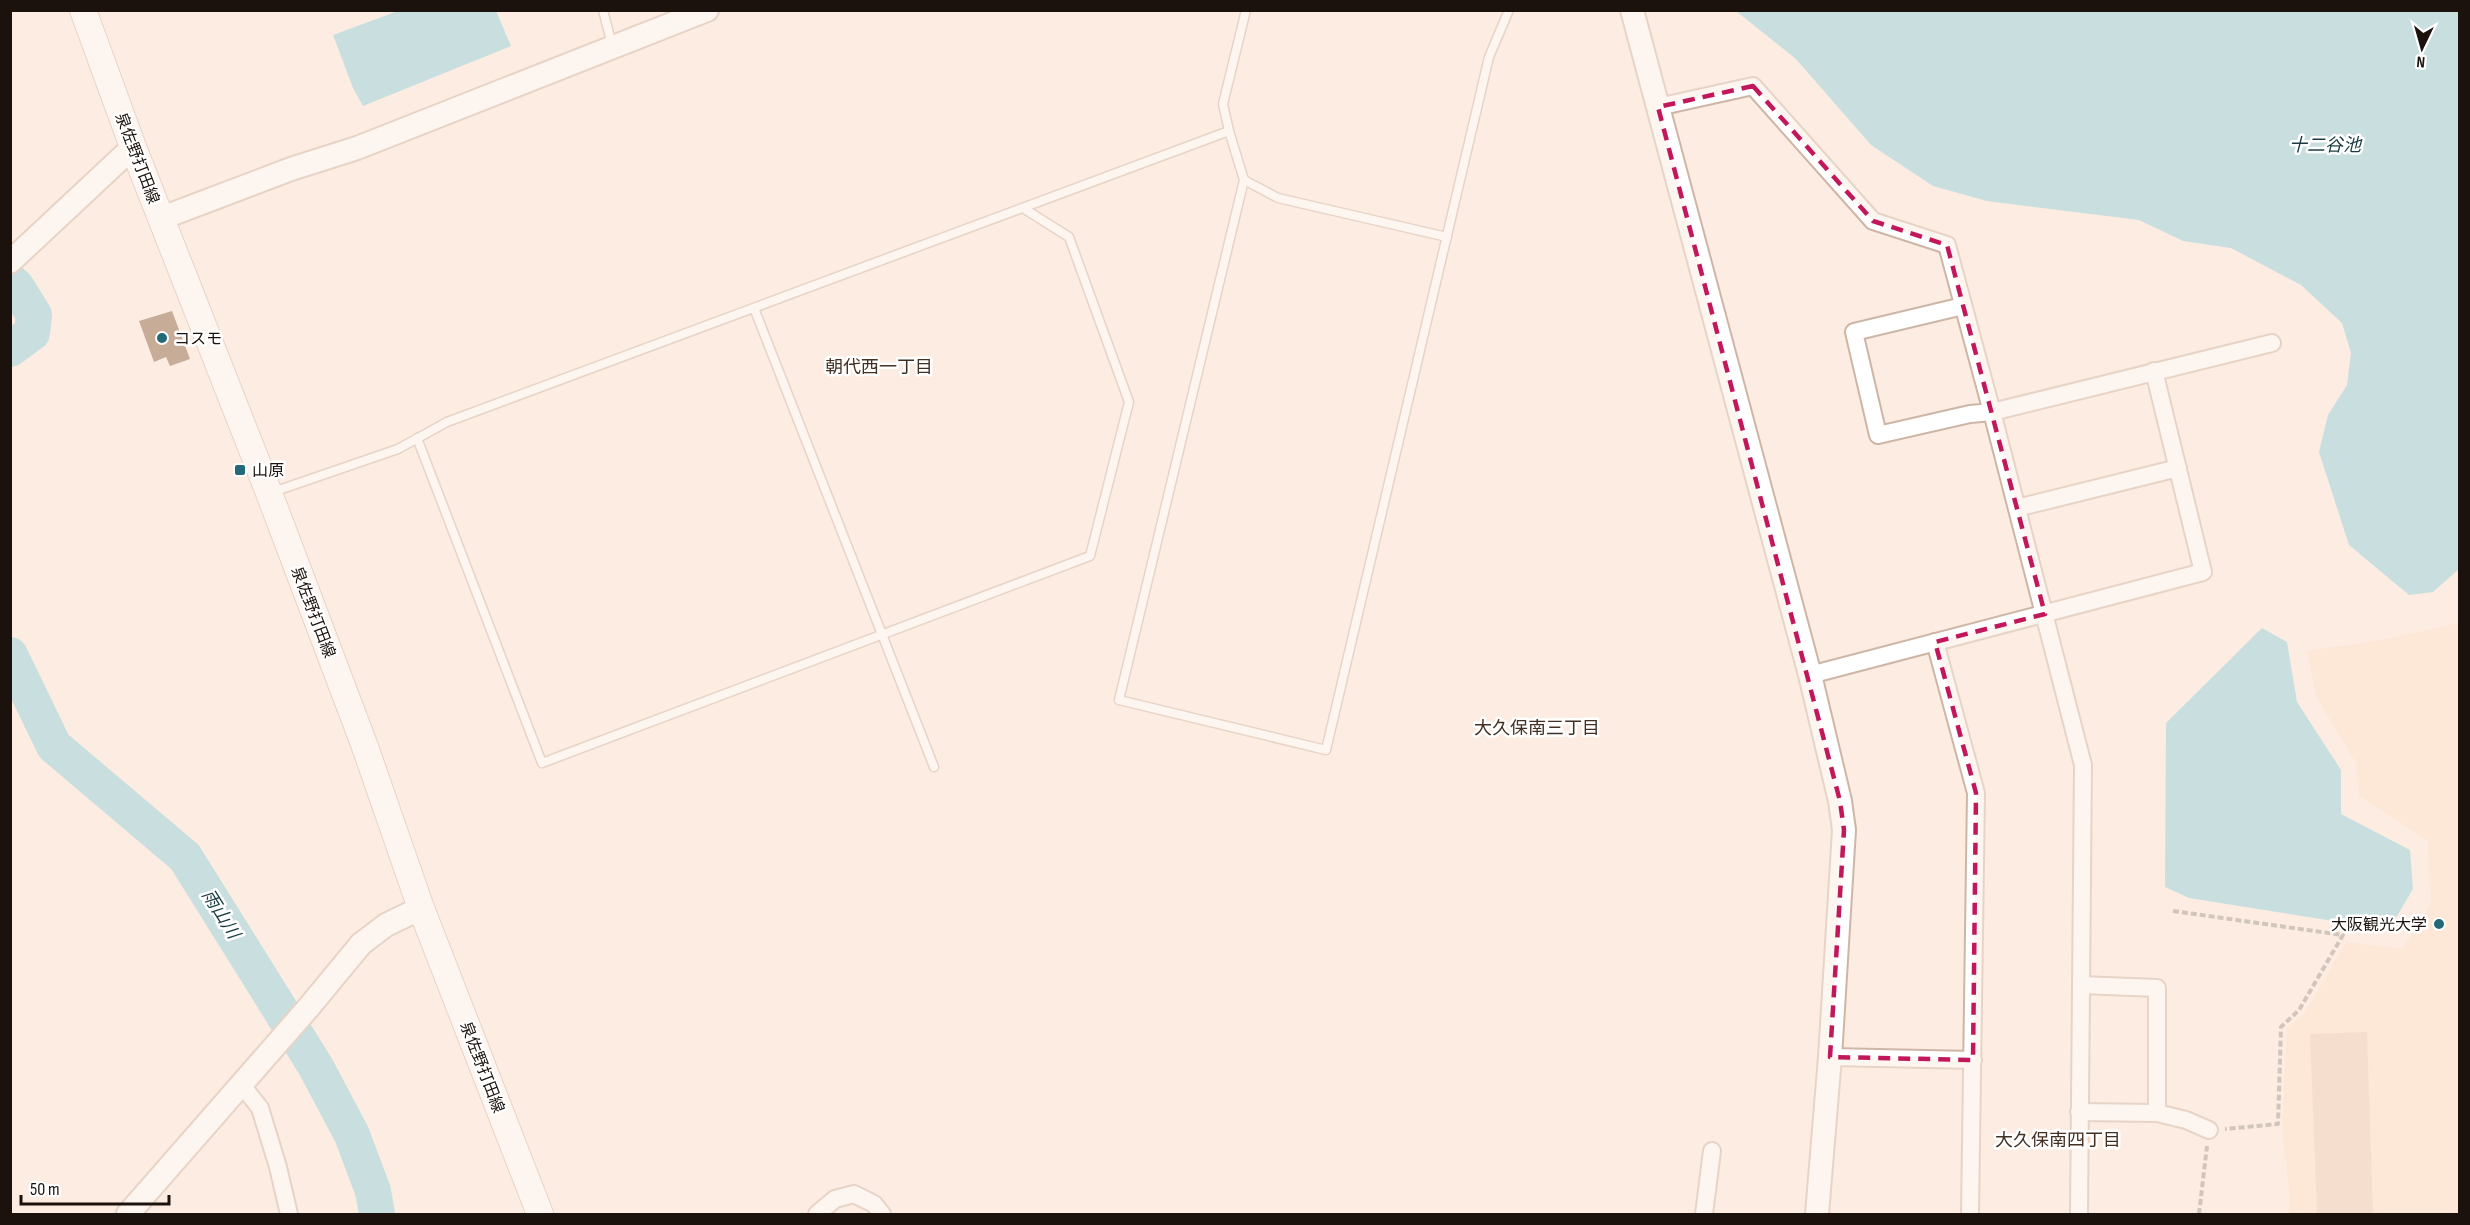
<svg xmlns="http://www.w3.org/2000/svg" width="2470" height="1225" viewBox="0 0 2470 1225" font-family="'Sofia Sans Condensed','Noto Sans JP',sans-serif">
  <rect width="100%" height="100%" fill="#fcece2"/>
  <!-- built -->
  <path fill="#ffdfc9" d="M2459,623V1214H2289L2290,1198L2282,1127L2287,1028L2304,1014L2346,942L2402,949L2431,905L2428,841L2359,796L2356,763L2316,696L2307,651L2387,639Z"/>
  <!-- green -->
  <path fill="#efcdb5" d="M2367,1032L2373,1214H2317L2310,1034Z"/>
  <!-- water -->
  <g fill="#8acddb">
    <path d="M398,11H496L511,46L363,106L353,88L333,35Z"/>
    <path d="M1736,11H2459V569L2433,592L2409,595L2349,545L2319,452L2328,415L2347,385L2351,353L2342,323L2301,285L2231,248L2183,241L2139,220L1987,201L1933,186L1871,145L1796,59Z"/>
    <path d="M2262,628L2287,642L2297,702L2341,770V814L2410,850L2413,889L2394,921L2385,926L2346,923L2189,898L2165,887L2166,723Z"/>
  </g>
  <g fill="none" stroke-linecap="round" stroke-linejoin="round">
    <!-- river -->
    <g stroke="#8acddb" stroke-width="36">
      <path d="M10,281L16,286L34,315L32,333L10,349"/>
      <path d="M10,655L54,746L185,857L316,1067L352,1135L373,1191L377,1214"/>
    </g>
  </g>
  <!-- building -->
  <path fill="#875d3f" d="M172,311L190,359L170,366L166,357L154,362L139,321Z"/>
  <g fill="none" stroke-linecap="round" stroke-linejoin="round">
    <defs>
      <g id="lane">
        <path d="M603,10L612,45"/>
        <path d="M1229,131L1244,180L1119,700L1326,750L1489,57L1509,10"/>
        <path d="M1244,180L1278,198L1447,237"/>
        <path d="M754,308L934,767"/>
        <path d="M417,438L542,763L1090,556L1129,402L1069,237L1023,208"/>
        <path d="M273,492L398,449L447,422L1229,131L1223,104L1246,10"/>
      </g>
      <g id="street">
        <path d="M1658,107L1753,86L1873,221L1947,245L1992,412L1970,414L1878,435L1854,332L1963,306"/>
        <path d="M2017,508L2178,468"/>
        <path d="M1935,642L1976,793L1970,1214"/>
        <path d="M1810,675L2203,572L2154,371"/>
        <path d="M1830,1057L1973,1060"/>
        <path d="M241,1084L260,1108L278,1167L289,1214"/>
        <path d="M2079,1112L2157,1113V988L2081,985"/>
        <path d="M2157,1113L2186,1120L2209,1130"/>
        <path d="M817,1214L835,1199L854,1194L874,1204L882,1214"/>
        <path d="M1704,1214L1712,1151"/>
        <path d="M2079,1214L2083,765L1992,412L2272,343"/>
      </g>
      <g id="secondary">
        <path d="M1632,10L1810,675L1840,801L1844,830L1830,1057L1817,1214"/>
        <path d="M162,218L291,169L357,148L707,10"/>
        <path d="M10,262L133,147"/>
        <path d="M128,1214L309,1007L361,944L386,925L421,908"/>
      </g>
      <path id="primary" d="M83,10L133,147L269,493L364,744L421,908L540,1214"/>
    </defs>
    <!-- lane casing -->
    <use href="#lane" stroke="#ceb6a6" stroke-width="11"/>
    <!-- street casing -->
    <use href="#street" stroke="#ceb6a6" stroke-width="20"/>
    <!-- secondary casing -->
    <use href="#secondary" stroke="#ceb6a6" stroke-width="26"/>
    <!-- primary casing -->
    <use href="#primary" stroke="#ceb6a6" stroke-width="28"/>
    <!-- path -->
    <g stroke="#a1948c" stroke-width="4" stroke-dasharray="6 3" stroke-linecap="butt">
      <path d="M2173,911L2343,935L2299,1010L2281,1027L2278,1124L2225,1129"/>
      <path d="M2199,1214L2207,1146"/>
    </g>
    <!-- lane -->
    <use href="#lane" stroke="#fff" stroke-width="8"/>
    <!-- street -->
    <use href="#street" stroke="#fff" stroke-width="16"/>
    <!-- secondary -->
    <use href="#secondary" stroke="#fff" stroke-width="22"/>
    <!-- primary -->
    <use href="#primary" stroke="#fff" stroke-width="26"/>
  </g>
  <!-- marked area -->
  <path d="M0 0H2470V1225H0ZM1753,86L1873,221L1947,245L2045,614L1935,642L1976,793L1973,1060L1830,1057L1844,830L1840,801L1658,107Z" fill="#fcece2" fill-opacity=".55" fill-rule="evenodd"/>
  <path fill="none" stroke="#c2185b" stroke-width="4.5" stroke-dasharray="12 8" stroke-linejoin="round" d="M1753,86L1873,221L1947,245L2045,614L1935,642L1976,793L1973,1060L1830,1057L1844,830L1840,801L1658,107Z"/>
  <!-- markers -->
  <g fill="#226a77" stroke="#fff" stroke-width="2">
    <circle cx="162" cy="338" r="6"/>
    <rect x="234" y="464" width="12" height="12" rx="3"/>
    <circle cx="2439" cy="924" r="6"/>
  </g>
  <g text-anchor="middle" stroke-width="5" stroke-linejoin="round" paint-order="stroke">
    <!-- street labels -->
    <g font-size="16" fill="#1b120d" stroke="#fff">
      <text transform="translate(138 158) rotate(69)" y="6">泉佐野打田線</text>
      <text transform="translate(314 612) rotate(69)" y="6">泉佐野打田線</text>
      <text transform="translate(483 1067) rotate(69)" y="6">泉佐野打田線</text>
    </g>
    <!-- poi labels -->
    <g font-size="16" fill="#1b120d" stroke="#fff" text-anchor="start">
      <text x="174" y="344">コスモ</text>
      <text x="252" y="476">山原</text>
      <text x="2427" y="930" text-anchor="end">大阪観光大学</text>
    </g>
    <!-- water labels -->
    <g font-size="18" font-style="italic" fill="#1a3b42" stroke="#fff">
      <text x="2325" y="151">十二谷池</text>
      <text transform="translate(221 914) rotate(58)" y="6">雨山川</text>
    </g>
    <!-- neighbourhood labels -->
    <g font-size="18" fill="#443023" stroke="#fff">
      <text x="879" y="373">朝代西一丁目</text>
      <text x="1537" y="734">大久保南三丁目</text>
      <text x="2058" y="1146">大久保南四丁目</text>
    </g>
  </g>
  <!-- border -->
  <rect width="2470" height="1225" fill="none" stroke="#1b120d" stroke-width="24"/>
  <!-- north arrow -->
  <g transform="translate(2422 48) rotate(185)" stroke="#ffffff" stroke-width="4.5" paint-order="stroke">
  <path d="M0-4.5L10 22L0 15L-10 22Z" fill="#1b120d"/>
  <text y="-9" font-size="16" font-weight="bold" text-anchor="middle" fill="#1b120d">N</text>
  </g>
  <!-- scale -->
  <path d="M21 1195v9h148v-9" fill="none" stroke="#1b120d" stroke-width="3"/>
  <text x="30" y="1195" font-size="18" fill="#1b120d" stroke="#ffffff" stroke-width="4.5" paint-order="stroke">50 m</text>
</svg>
